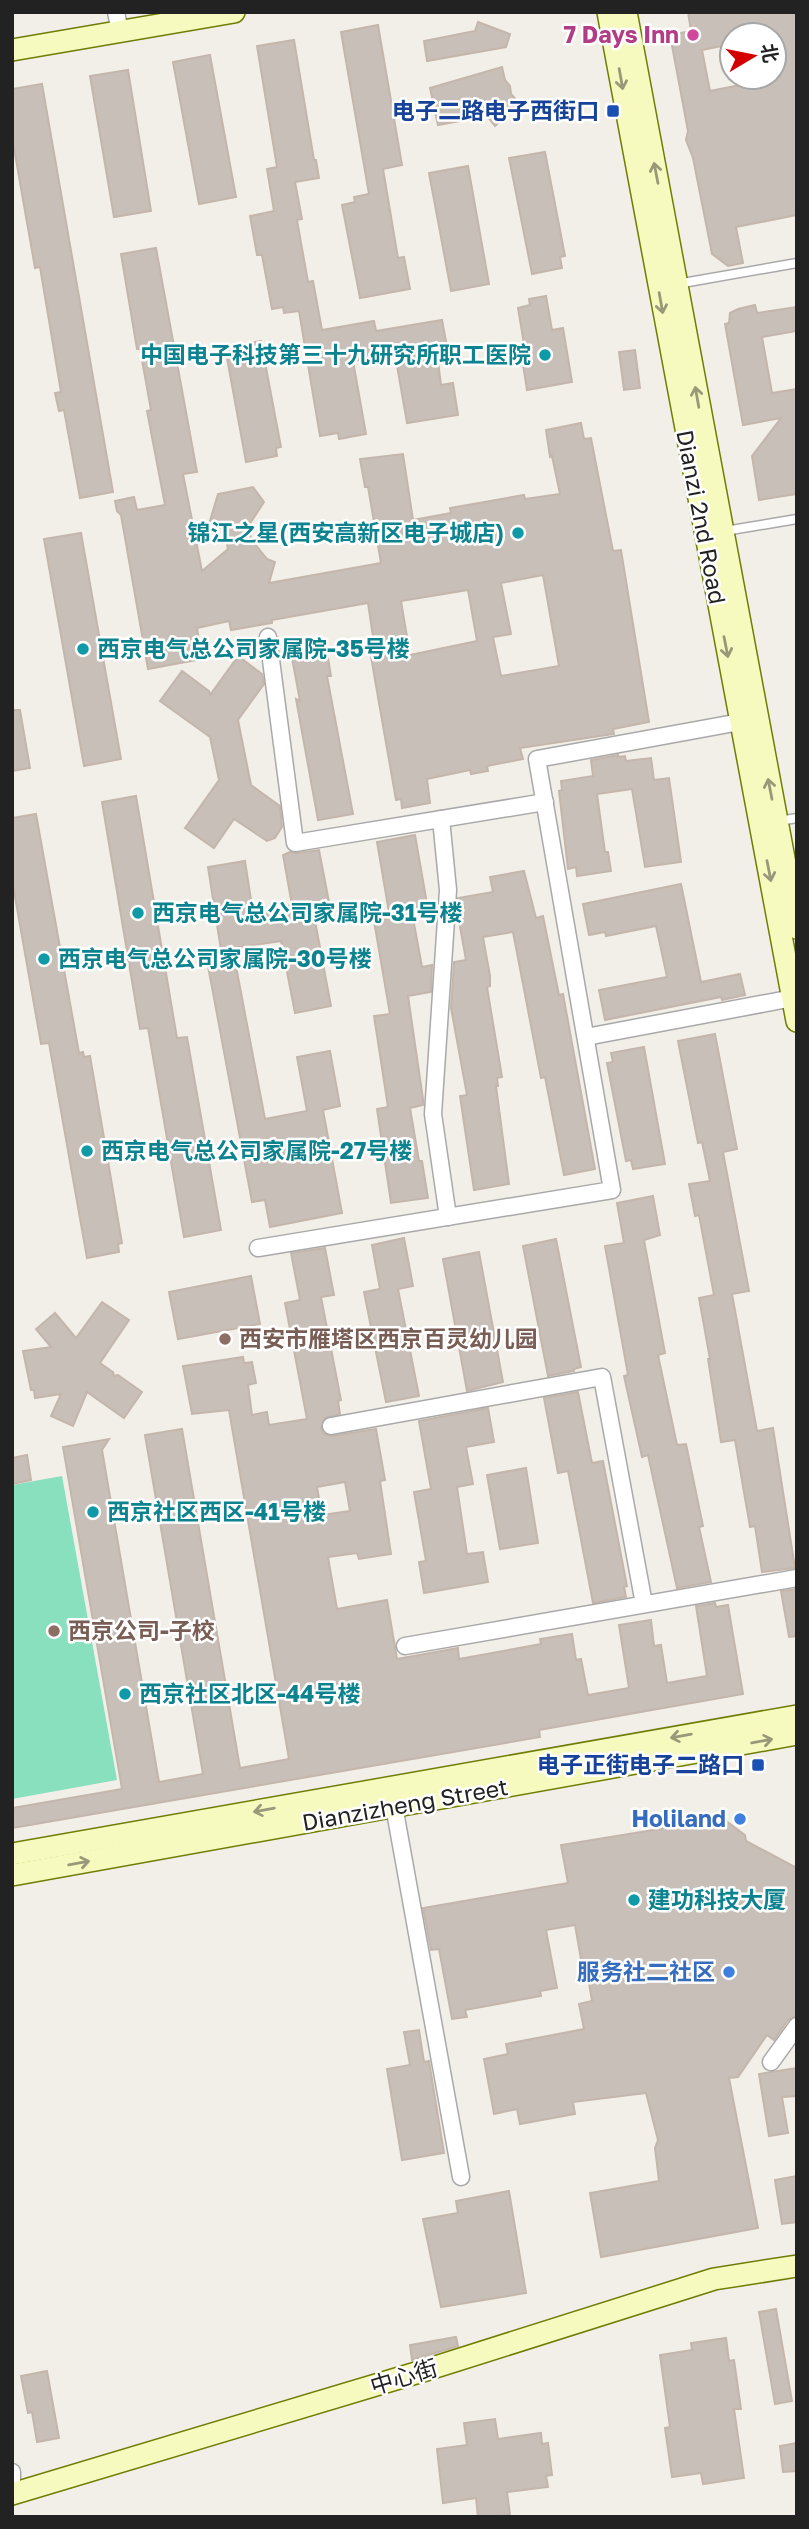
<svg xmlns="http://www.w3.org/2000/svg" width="809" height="2529" viewBox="0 0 809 2529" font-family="'Golos Text','Noto Sans SC',sans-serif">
  <rect width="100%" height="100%" fill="#f2efe9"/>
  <!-- pitch -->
  <path fill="#88e0be" d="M62,1476L117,1780L12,1799V1485Z"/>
  <!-- building -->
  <g fill="#c7bfb8" stroke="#c4b6ab" stroke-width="2" fill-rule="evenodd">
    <path d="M688,12H797V215L736,227L743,263L728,266L712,254L693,158L686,140L688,131L670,35L691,31ZM770,28L774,35L780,77L710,91L702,50L727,45L725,37Z"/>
    <path d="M478,22L510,34L506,47L427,61L424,41L475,31Z"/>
    <path d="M378,25L402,165L383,169L398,258L404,257L410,289L360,298L342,205L355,202L354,197L369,194L341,32Z"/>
    <path d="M294,40L314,160H316L319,178L295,182L302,219L297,220L308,282L313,281L322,330L374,321L376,331L442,320L448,352L437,354L441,385L453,383L458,415L407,423L395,354L353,361L366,434L339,439L338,433L320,436L299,311L284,313L283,307L272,309L262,255H257L250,216L274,211L267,169L277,167L257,46Z"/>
    <path d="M210,55L236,197L199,204L173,62Z"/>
    <path d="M502,67L505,80L510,86L511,94L519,103L495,126L487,116L438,125L430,88Z"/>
    <path d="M128,70L151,211L114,217L90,76Z"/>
    <path d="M42,84L113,492L80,498L64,410L59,411L55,393L61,392L40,267L35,268L12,137V89Z"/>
    <path d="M545,152L565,256L560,257L562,268L532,274L509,158Z"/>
    <path d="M468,166L489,284L451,291L429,173Z"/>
    <path d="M156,248L197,472L183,474L202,571L228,549L224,529L209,524L218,494L253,487L264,502L249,525L251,539L267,559L275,562L269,583L381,563L368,487H365L360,459L403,454L413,520L451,513L450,508L524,495L525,499L560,494L552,456L550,457L546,430L581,423L584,439L591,438L613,551L621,550L649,722L613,729L614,734L520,748L523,759L487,766L488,771L471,774L470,770L427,779L430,803L402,808L401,799L396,800L375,680L370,650H375L368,603L272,620V623L231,630L229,621L197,628L202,659L148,669L121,515L117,511L115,501L134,497L137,510L165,505L147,411L151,410L140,349H137L121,254ZM543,575L559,666L501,676L493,637L511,634L501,583ZM468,590L477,641L410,655L401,601Z"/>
    <path d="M546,296L552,330L563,328L572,382L527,390L520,345L524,344L518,308L530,305L529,299Z"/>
    <path d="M755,305L757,313L797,307V331L762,337L772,393L797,389V494L759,500L752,456L781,418L743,425L725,324L729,323L730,313L738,309Z"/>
    <path d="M261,341L281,447L276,448L277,456L246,462L225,347Z"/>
    <path d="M635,350L640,388L624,390L619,352Z"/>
    <path d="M81,533L121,759L84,766L44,539Z"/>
    <path d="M325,640L331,676H327L353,814L318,820L296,699L300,701L290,647Z"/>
    <path d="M236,659H242L262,674L264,684L238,720L251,785L280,806L282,827L275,838L267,841L234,819L214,848L185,828L219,780L210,737L160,701L182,671L209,691L210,695Z"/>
    <path d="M12,710H20L30,768L12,771Z"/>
    <path d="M618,755V757L625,756L626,761L651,758L654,780L669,778L681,862L645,867L632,789L597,794L605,852H608L611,871L577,876L576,867L568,869L559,791L562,790L561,781L593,776L591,760Z"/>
    <path d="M136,796L177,1038L187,1037L221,1230L184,1237L148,1028L140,1029L102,802Z"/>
    <path d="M36,814L79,1053L83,1052L84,1057L90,1056L122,1243L118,1244L119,1252L87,1258L49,1043L41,1044L12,880V818Z"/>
    <path d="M415,835L429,915L413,918L422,967L432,965L431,992L408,996L423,1099V1105L410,1108L419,1161H422L428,1198L391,1203L377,1109L388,1107L374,1016L390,1014L374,921L390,918L377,842Z"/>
    <path d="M319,850L329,902L312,905L331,1006L295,1013L281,941L221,950L208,867L245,861L253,913L292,905L283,855L290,852L297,853Z"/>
    <path d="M524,871L536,918L543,916L559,995L563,994L595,1169L564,1175L545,1077L541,1078L513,932L483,937L490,976V986L487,987L502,1077L497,1078L498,1086H496L509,1184L474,1190L460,1096L467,1095L451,1008L454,962L466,960L457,910L458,898L493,892L490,877Z"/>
    <path d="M681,884L701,982L740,974L745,995L722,1000L721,997L605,1020L599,990L667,977L656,926L606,936L605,932L589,935L583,904Z"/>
    <path d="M235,961L265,1119L307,1111L297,1057L330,1051L340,1106L323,1110L342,1213L270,1227L265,1200L252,1202L208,966Z"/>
    <path d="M715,1034L737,1149L723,1152L749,1291L732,1294L757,1431L773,1428L795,1568L762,1572L755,1526L750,1527L735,1440L721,1442L708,1359H710L699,1298L714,1295L699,1215L695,1216L689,1184L710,1181L702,1142L698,1143L678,1041Z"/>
    <path d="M644,1047L665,1164L633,1169L631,1160L626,1161L607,1063L613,1062L611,1053Z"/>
    <path d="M653,1196L660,1235L644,1240L665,1353L658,1355L677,1445L686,1444L703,1526L699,1527L711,1582L677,1588L648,1455L642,1457L624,1376L628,1375L605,1246L624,1243L617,1203Z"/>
    <path d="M404,1238L413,1286L398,1289L419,1396L386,1402L364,1292L380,1289L372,1245Z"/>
    <path d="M556,1239L581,1367L574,1369V1371L548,1376L523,1246Z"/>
    <path d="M325,1248L334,1295L321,1297L341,1400L338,1401L340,1414L325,1418L321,1429L323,1433L332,1436L376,1429L385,1480L380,1481L391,1554L359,1559L357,1553L328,1557L337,1609L387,1600L397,1659L458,1648L459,1659L541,1644L540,1639L572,1634L576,1660L581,1659L588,1695L629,1688L619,1625L651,1620L654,1646L661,1645L667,1683L707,1676L696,1606L715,1603L716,1607L728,1605L743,1694L539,1730L540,1737L12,1828V1808L122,1789L63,1447L109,1439L102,1450L159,1782L203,1774L145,1435L182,1429L240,1768L289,1759L229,1410L192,1414L183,1366L243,1357L244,1363L252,1362L256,1383L248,1385L252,1415L267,1412L269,1425L307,1419L285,1303L300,1300L291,1253ZM345,1482L350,1511L322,1515L317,1487Z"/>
    <path d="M479,1252L503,1382L467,1391L443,1259Z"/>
    <path d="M251,1276L260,1324L178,1339L169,1292Z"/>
    <path d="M102,1302L129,1320L100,1363L113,1372L114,1376L118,1375L142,1392L124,1418L87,1392L73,1426L51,1416L61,1394L35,1398L34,1390H31L23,1351L51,1347L36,1329L55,1313L76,1338Z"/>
    <path d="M578,1392L592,1463L603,1461L627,1586L624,1587L626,1597L593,1603L568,1471L558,1473L544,1398Z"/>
    <path d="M488,1408L494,1442L466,1447L473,1484L457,1487L467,1554L483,1552L488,1582L424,1593L419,1562L426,1561L414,1492L431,1489L419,1421Z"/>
    <path d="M27,1455L31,1480L12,1484V1458Z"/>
    <path d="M526,1468L538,1543L500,1549L487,1475Z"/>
    <path d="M797,1589V1636L789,1637L781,1591Z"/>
    <path d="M713,1817L726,1821L745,1835L746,1841L797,1868V2016L788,2020L774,2040L767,2035L738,2077L729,2078L758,2228L601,2257L590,2193L659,2181L655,2148L658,2140L646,2093L573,2102L575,2114L520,2124L517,2109L494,2114L484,2059L508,2054L506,2044L584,2029L579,2004L592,2001L586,1965H582L575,1925L546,1930L557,1988L540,1991L541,1996L465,2010L467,2017L452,2019L439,1949L431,1950L423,1908L568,1883L561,1845L696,1823Z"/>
    <path d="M419,2030L424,2062L429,2061L444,2153L402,2160L387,2069L410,2065L404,2032Z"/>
    <path d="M797,2068V2096L782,2097L788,2133L769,2136L759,2074Z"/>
    <path d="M797,2176V2222L782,2224L775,2180Z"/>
    <path d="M509,2191L526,2293L441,2307L423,2219L458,2213L456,2201Z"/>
    <path d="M776,2309L792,2401L775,2404L759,2312Z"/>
    <path d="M456,2337L458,2346L412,2360L410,2345Z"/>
    <path d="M726,2338L729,2361L734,2360L741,2409H734L744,2478L703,2484L701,2473L672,2477L665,2428L670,2427L660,2355L692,2350L691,2343Z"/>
    <path d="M47,2371L59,2438L37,2442L32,2412L28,2413L21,2376Z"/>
    <path d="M495,2419L498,2439L541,2433L542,2444L548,2443L552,2475L546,2476L548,2487L507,2492L510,2515L478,2517L476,2498L443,2503L437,2449L467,2445L464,2423Z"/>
    <path d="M797,2443V2471L783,2472L780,2446Z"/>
  </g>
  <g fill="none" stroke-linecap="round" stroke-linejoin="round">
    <defs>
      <g id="lane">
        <path d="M677,284L797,263"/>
        <path d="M725,531L797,519"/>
        <path d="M779,821L797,818"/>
      </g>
      <g id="street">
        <path d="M116,12L120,32"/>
        <path d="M268,637L295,843L545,802"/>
        <path d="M441,819L448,890L433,1114L448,1217"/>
        <path d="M586,1037L793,998"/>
        <path d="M258,1248L612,1190L537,759L740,722"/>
        <path d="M331,1426L602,1377L644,1604"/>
        <path d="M405,1646L797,1578"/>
        <path d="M394,1806L461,2177"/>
        <path d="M771,2062L797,2026"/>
        <path d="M12,2472V2481"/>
      </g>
      <g id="secondary">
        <path d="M608,12L797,1021"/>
        <path d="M626,12L797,928"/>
        <path d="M12,50L234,12"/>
        <path d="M12,1854L797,1716"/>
        <path d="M12,1875L797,1734"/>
        <path d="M12,2494L426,2370L714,2279L797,2266"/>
      </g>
    </defs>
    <!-- lane casing -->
    <use href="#lane" stroke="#a9a9a9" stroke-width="11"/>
    <!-- street casing -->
    <use href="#street" stroke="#a9a9a9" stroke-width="19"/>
    <!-- secondary casing -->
    <use href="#secondary" stroke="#707d05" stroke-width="24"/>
    <!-- lane -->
    <use href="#lane" stroke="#fff" stroke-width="8"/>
    <!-- street -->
    <use href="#street" stroke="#fff" stroke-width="16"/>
    <!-- secondary -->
    <use href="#secondary" stroke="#f7fabf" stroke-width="21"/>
  </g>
  <!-- one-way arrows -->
  <defs><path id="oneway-shaft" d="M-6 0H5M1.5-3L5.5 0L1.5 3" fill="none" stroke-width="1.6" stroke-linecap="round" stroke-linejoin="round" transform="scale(1.75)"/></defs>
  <g stroke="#979978">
    <use href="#oneway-shaft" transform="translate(621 79) rotate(80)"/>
    <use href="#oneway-shaft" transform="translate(656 173) rotate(-101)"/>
    <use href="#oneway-shaft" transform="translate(661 303) rotate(80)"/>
    <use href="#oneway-shaft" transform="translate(697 397) rotate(-100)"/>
    <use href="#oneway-shaft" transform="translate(726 647) rotate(79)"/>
    <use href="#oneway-shaft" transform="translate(770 789) rotate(-101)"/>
    <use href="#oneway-shaft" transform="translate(769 871) rotate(79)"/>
    <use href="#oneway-shaft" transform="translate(681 1736) rotate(170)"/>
    <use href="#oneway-shaft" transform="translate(762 1741) rotate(-10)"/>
    <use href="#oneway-shaft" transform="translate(264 1810) rotate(170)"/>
    <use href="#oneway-shaft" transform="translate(79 1863) rotate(-10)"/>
  </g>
  <!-- markers -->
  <circle fill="#d1479c" stroke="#fff" stroke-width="2.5" cx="693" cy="35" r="7"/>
  <g fill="#1a4fb4" stroke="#fff" stroke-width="2.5">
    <rect x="606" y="104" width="14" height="14" rx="3.5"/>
    <rect x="751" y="1758" width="14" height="14" rx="3.5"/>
  </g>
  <g fill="#0f9aa8" stroke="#fff" stroke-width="2.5">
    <circle cx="545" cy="355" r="7"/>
    <circle cx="518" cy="533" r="7"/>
    <circle cx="83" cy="649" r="7"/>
    <circle cx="138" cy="913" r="7"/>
    <circle cx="44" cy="959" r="7"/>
    <circle cx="87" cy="1151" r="7"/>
    <circle cx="93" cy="1512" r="7"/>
    <circle cx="125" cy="1694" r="7"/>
    <circle cx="634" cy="1900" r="7"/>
  </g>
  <g fill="#8d6e63" stroke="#fff" stroke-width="2.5">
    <circle cx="225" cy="1339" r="7"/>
    <circle cx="54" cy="1631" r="7"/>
  </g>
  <g fill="#3f7fe0" stroke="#fff" stroke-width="2.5">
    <circle cx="740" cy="1819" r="7"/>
    <circle cx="729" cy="1972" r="7"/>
  </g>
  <g text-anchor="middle" stroke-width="5" stroke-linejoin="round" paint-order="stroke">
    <!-- hotel labels -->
    <g font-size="23" font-weight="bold" fill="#b23c85" stroke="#fff" text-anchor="end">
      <text x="679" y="43">7 Days Inn</text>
    </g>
    <!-- transit labels -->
    <g font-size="23" font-weight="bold" fill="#164399" stroke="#fff" text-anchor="end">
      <text x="599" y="119">电子二路电子西街口</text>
      <text x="744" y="1773">电子正街电子二路口</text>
    </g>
    <!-- culture labels -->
    <g font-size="23" font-weight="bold" fill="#0d838f" stroke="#fff" text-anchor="start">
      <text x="531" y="363" text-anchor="end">中国电子科技第三十九研究所职工医院</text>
      <text x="504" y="541" text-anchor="end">锦江之星(西安高新区电子城店)</text>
      <text x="97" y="657">西京电气总公司家属院-35号楼</text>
      <text x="152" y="921">西京电气总公司家属院-31号楼</text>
      <text x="58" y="967">西京电气总公司家属院-30号楼</text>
      <text x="101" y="1159">西京电气总公司家属院-27号楼</text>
      <text x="107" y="1520">西京社区西区-41号楼</text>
      <text x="139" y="1702">西京社区北区-44号楼</text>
      <text x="648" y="1908">建功科技大厦</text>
    </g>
    <!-- street labels -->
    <g font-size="23" fill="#222" stroke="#fff">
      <text transform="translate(701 517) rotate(79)" y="8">Dianzi 2nd Road</text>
      <text transform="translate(405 1805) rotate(-10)" y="8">Dianzizheng Street</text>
      <text transform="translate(404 2377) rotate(-17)" y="8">中心街</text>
    </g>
    <!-- education labels -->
    <g font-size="23" font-weight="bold" fill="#785e54" stroke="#fff" text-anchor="start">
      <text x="239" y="1347">西安市雁塔区西京百灵幼儿园</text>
      <text x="68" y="1639">西京公司-子校</text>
    </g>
    <!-- shop labels -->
    <g font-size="23" font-weight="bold" fill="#366cbe" stroke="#fff" text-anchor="end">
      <text x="726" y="1827">Holiland</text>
      <text x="715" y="1980">服务社二社区</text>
    </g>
  </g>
  <!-- border -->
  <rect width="809" height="2529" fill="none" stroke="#222222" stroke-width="28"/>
  <!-- north arrow -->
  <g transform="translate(753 56) rotate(80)"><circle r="33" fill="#ffffff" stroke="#a7a7a7" stroke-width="2"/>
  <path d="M0-5L12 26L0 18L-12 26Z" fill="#d40000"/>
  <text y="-10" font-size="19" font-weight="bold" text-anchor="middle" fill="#222222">北</text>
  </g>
</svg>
